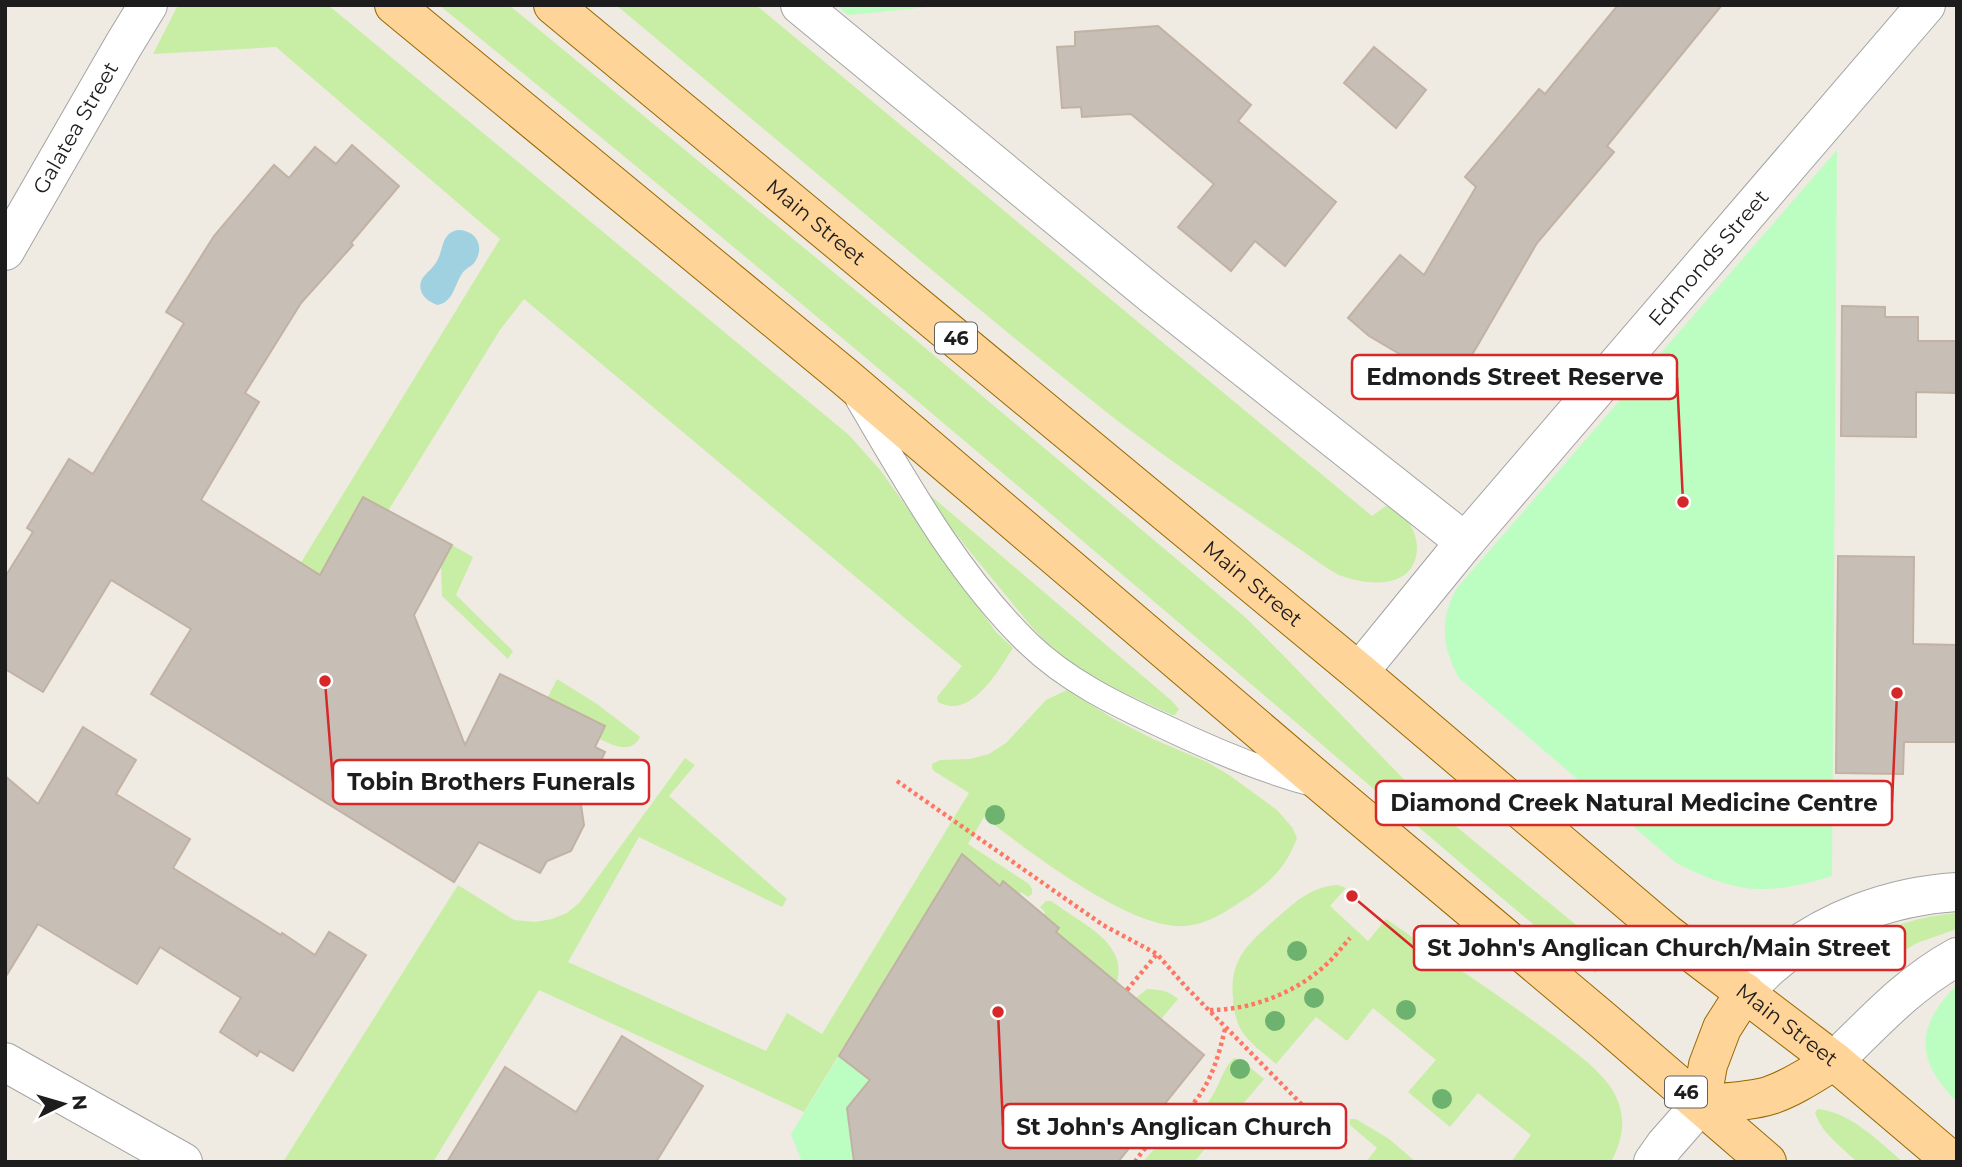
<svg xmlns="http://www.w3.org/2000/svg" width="1962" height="1167" viewBox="0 0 1962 1167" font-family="Montserrat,sans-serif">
  <rect width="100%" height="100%" fill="#efebe2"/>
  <!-- grass -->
  <g fill="#c7eea4">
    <path d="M178,5H328L849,435L881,471L996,632L1013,648C999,669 971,721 938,702L937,697L962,666L524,299L500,330L388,511L363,497L230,744L201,725L500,239L276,47L153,54Z"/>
    <path d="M439,5H509L911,336L1186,567L1245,617L1281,653L1425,801L1608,951L1596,973L1583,966C1445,851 1309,733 1171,616C929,410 686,205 439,5Z"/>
    <path d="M616,5H756L1372,516L1386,506C1411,513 1426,545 1411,568C1399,587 1364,584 1345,577C1336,575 1328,568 1321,564C1249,513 1174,465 1105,411C939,279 779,141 616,5Z"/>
    <path d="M930,495L1172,701L1179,709L1175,715H1172C1134,697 1092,680 1059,654C1040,638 1024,618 1009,599C982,567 957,535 931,503L929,497Z"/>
    <path d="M452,545L473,557L456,595L513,651L508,659L442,596L441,564Z"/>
    <path d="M557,679L597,704L635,733L640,737C631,755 613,745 599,739L605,726L548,697Z"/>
    <path d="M1067,690L1114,719L1153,739L1207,762L1229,775L1277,810L1292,827L1297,838C1286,868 1269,884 1242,901C1225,912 1206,925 1184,926C1130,930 1027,850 984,817L968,844L1029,884L1032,889V894L1028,897L1021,892L1019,895L1003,882L993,894L962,854L804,1112L539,990L433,1162H283L458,885L514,920L535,922L552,919L567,913L580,902L685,758L695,765L669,796L787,899L782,907L639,837L568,962L766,1051L787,1013L822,1034L969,793L934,771L932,768V764L940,760L970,759L989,754L1006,743L1046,700Z"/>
    <path d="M1338,885L1346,888L1330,906L1368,941L1386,919C1442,958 1499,995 1554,1036C1572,1050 1602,1071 1613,1091C1627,1115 1624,1138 1611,1162H1511L1531,1135L1478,1093L1450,1127L1408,1092L1436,1060L1373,1008L1347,1041L1316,1017L1276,1064C1265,1054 1249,1043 1241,1030C1236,1021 1233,1008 1233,998C1229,958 1250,942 1278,917C1296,901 1313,886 1338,885Z"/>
    <path d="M1046,901H1051L1057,905C1082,924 1128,943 1117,982L1058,934L1031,963L1059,929L1043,916L1045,912L1040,907Z"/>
    <path d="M1957,913V929L1917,943L1875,968L1853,946C1886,927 1919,916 1957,913Z"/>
    <path d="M1147,989C1160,990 1168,990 1178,999L1161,1019L1144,1005L1086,1066L1139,1001L1136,998Z"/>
    <path d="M1234,1058L1241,1060L1264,1079L1194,1162H1143C1161,1138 1190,1125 1209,1101C1219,1088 1222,1069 1234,1058Z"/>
    <path d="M1818,1109C1852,1113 1878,1141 1903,1162H1857C1843,1148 1820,1132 1815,1112Z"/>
    <path d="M1350,1119H1356L1389,1139L1416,1162H1366L1377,1148L1350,1125Z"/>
  </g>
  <!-- park -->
  <g fill="#bcfdc2">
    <path d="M836,5H952L848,15Z"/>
    <path d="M1837,150L1832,876C1767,896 1737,894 1676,863L1459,678C1442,648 1439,619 1457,588Z"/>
    <path d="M1957,985V1102C1915,1060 1915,1027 1957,985Z"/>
    <path d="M839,1056L870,1080L847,1108L854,1162H802L791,1134Z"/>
  </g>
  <!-- water -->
  <path fill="#9fd1e0" d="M458,230C474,230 485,244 476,260C473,266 468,267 464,271C454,283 455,301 438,305C427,302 416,292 422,279C426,273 433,268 437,261C444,249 441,233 458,230Z"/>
  <!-- building -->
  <g fill="#c7beb5" stroke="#c2b2a4" stroke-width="2">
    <path d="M1618,5H1722L1607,146L1614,152L1537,243L1454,386L1369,336L1348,318L1400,255L1424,275L1476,187L1465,177L1539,89L1545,94Z"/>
    <path d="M1158,26L1251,105L1238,121L1336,202L1285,266L1255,241L1231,271L1178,227L1214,184L1131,114L1082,117L1081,107L1062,108L1057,47L1075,46V32Z"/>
    <path d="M1374,47L1426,90L1396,128L1344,83Z"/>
    <path d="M352,145L399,186L351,243L353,245L301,303L245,393L259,402L201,500L320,575L363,497L452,545L414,615L465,745L500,674L605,726L595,747L605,752L581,805L584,825L571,851L547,861L540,873L479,842L454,882L151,694L191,629L111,580L43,692L5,669V577L33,532L27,528L69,459L93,474L184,323L166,312L214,236L274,165L289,178L315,147L336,164Z"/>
    <path d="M1842,306L1885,307V317H1918V341H1957V393L1916,392V437L1841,436Z"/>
    <path d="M1838,556L1914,557L1913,644L1957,645V742H1904L1903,774L1836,773Z"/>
    <path d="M83,727L136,760L116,794L190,839L173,868L281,935L282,933L315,955L329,932L366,955L293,1071L260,1051L257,1056L220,1032L241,998L160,947L137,984L38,924L5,978V776L38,804Z"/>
    <path d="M962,854L1000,886L1003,881L1059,928L1056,932L1204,1055L1118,1162H854L847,1108L870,1080L839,1056Z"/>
    <path d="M622,1036L703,1086L656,1162H447L505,1067L576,1112Z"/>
  </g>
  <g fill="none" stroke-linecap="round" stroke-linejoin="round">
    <defs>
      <path id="service" d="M858,400C907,483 958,575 1028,643C1066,680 1115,704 1163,726C1213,750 1262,771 1316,785"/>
      <g id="minor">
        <path d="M800,5L1154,296L1465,542"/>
        <path id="s1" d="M5,251L123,46L148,5"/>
        <path id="s2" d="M1359,672L1465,542L1926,5"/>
        <path d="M5,1062L183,1162"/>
        <path d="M1653,1162L1665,1145L1701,1104"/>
      </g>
      <g id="tertiary">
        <path d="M1745,992C1754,983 1762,973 1772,965C1822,921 1890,896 1957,892"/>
        <path d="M1834,1061C1873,1023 1909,983 1957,957"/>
      </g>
      <g id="primary">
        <path d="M394,5L844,376L1327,788L1605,1022L1767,1162"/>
        <path id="s3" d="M553,5L1359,672L1666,933L1834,1061L1953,1162"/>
        <path d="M1745,992L1722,1028L1708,1065L1701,1104C1724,1102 1749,1102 1771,1095C1794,1087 1814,1073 1834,1061"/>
      </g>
    </defs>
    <!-- service casing -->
    <use href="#service" stroke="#a4a4a4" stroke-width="26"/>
    <!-- minor casing -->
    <use href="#minor" stroke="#a4a4a4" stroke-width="40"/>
    <!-- tertiary casing -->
    <use href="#tertiary" stroke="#a4a4a4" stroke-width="40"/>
    <!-- primary casing -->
    <use href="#primary" stroke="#976800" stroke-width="40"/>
    <!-- path -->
    <g stroke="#ff7764" stroke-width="4.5" stroke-dasharray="3.5 3.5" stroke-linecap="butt">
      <path d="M897,781L1103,925L1157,954L1185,986L1321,1124"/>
      <path d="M1127,990L1157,954"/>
      <path d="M1210,1010C1252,1010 1298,992 1329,962C1336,955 1343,946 1350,938"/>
      <path d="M1135,1162C1148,1141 1167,1128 1185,1112C1209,1090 1218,1059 1225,1029"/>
    </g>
    <!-- service -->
    <use href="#service" stroke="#fff" stroke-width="24"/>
    <!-- minor -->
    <use href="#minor" stroke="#fff" stroke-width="38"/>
    <!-- tertiary -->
    <use href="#tertiary" stroke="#fff" stroke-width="38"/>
    <!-- primary -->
    <use href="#primary" stroke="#ffd498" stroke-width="38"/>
  </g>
  <!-- trees -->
  <g fill="#6eb26f">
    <circle cx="995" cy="815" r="10"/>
    <circle cx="1297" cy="951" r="10"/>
    <circle cx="1314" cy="998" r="10"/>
    <circle cx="1406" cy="1010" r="10"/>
    <circle cx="1275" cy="1021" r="10"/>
    <circle cx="1240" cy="1069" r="10"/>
    <circle cx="1442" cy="1099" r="10"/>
  </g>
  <g text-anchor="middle" stroke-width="7" stroke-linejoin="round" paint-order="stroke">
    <!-- shield labels -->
    <g fill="#fff" stroke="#616161" stroke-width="2">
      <rect x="935" y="322.5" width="42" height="31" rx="5"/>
      <rect x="1665" y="1076.5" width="42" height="31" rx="5"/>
    </g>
    <g font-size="19" font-weight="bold" fill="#1d1d1d">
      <text x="956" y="345">46</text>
      <text x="1686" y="1099">46</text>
    </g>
    <!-- street labels -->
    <g font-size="21" fill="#1d1d1d" stroke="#fff">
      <text dy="7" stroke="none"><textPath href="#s1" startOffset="142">Galatea Street</textPath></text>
      <text dy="7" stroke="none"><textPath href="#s3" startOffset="341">Main Street</textPath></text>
      <text dy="7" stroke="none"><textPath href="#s2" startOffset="542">Edmonds Street</textPath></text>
      <text dy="7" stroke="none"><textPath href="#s3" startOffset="908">Main Street</textPath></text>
      <text dy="7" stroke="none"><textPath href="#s3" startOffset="1601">Main Street</textPath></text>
    </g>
  </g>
  <!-- callouts -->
  <path fill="none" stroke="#d62828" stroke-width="2.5" d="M1683 502L1677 377M325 681L333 782M1897 693L1892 803M1352 896L1414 948M998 1012L1003 1126"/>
  <g fill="#d62828" stroke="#fff" stroke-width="2.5">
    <circle cx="1683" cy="502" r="7"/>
    <circle cx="325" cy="681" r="7"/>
    <circle cx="1897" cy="693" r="7"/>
    <circle cx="1352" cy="896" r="7"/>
    <circle cx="998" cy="1012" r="7"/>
  </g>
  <g fill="#fff" stroke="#d62828" stroke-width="2.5">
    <rect x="1352" y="355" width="325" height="44" rx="7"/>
    <rect x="333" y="760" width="316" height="44" rx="7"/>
    <rect x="1376" y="781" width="516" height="44" rx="7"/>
    <rect x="1414" y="926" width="491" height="44" rx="7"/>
    <rect x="1003" y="1104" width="343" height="44" rx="7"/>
  </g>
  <g font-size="23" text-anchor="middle" font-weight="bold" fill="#1d1d1d">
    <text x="1515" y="385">Edmonds Street Reserve</text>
    <text x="491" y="790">Tobin Brothers Funerals</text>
    <text x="1634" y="811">Diamond Creek Natural Medicine Centre</text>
    <text x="1659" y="956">St John's Anglican Church/Main Street</text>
    <text x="1174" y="1135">St John's Anglican Church</text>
  </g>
  <!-- border -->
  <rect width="1962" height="1167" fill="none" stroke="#1d1d1d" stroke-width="14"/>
  <!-- north arrow -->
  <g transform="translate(63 1104) rotate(85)" stroke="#ffffff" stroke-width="5" paint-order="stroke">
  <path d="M0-5L12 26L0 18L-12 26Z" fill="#1d1d1d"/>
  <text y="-10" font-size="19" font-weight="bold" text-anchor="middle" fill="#1d1d1d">N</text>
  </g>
</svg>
